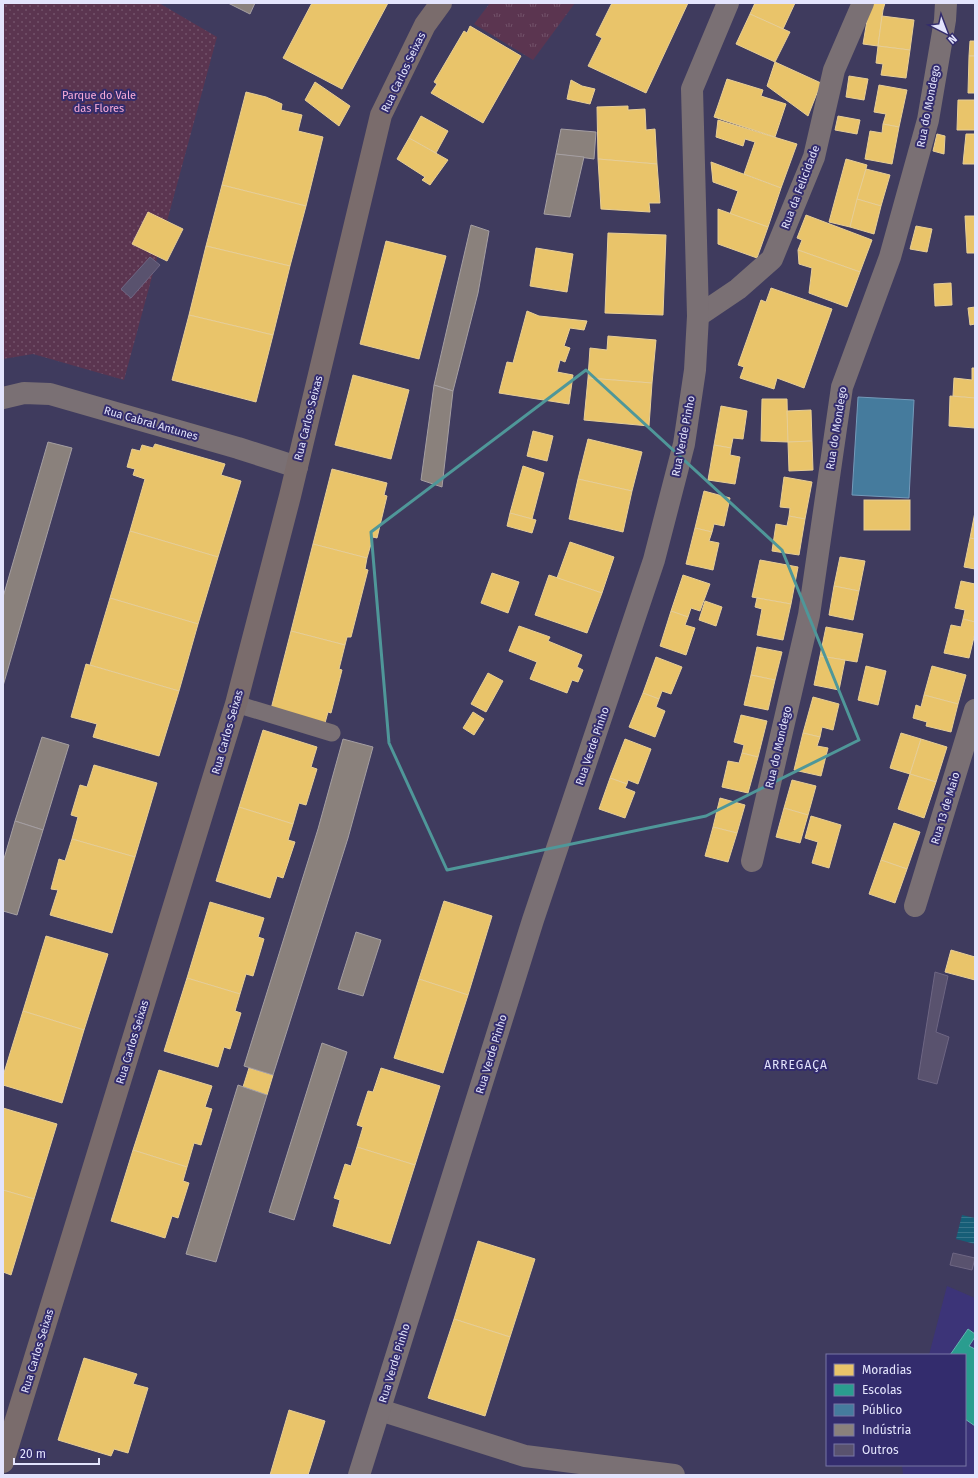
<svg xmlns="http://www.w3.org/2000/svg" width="978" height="1478" viewBox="0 0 978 1478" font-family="'Fira Sans',sans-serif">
  <defs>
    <pattern id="grass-tufts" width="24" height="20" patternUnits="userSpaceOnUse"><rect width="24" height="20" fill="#5b3550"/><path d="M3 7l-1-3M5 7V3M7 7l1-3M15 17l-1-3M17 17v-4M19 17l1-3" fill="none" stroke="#72526a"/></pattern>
    <pattern id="park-dots" width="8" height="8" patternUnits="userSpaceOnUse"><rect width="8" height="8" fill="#5b3550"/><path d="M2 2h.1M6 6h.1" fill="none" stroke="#72526a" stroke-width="1.8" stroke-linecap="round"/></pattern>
    <pattern id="water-rules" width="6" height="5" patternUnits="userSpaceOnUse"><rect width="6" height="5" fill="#165e77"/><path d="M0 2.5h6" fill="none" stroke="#38758b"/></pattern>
  </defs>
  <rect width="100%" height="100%" fill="#3f3b5e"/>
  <!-- built -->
  <path fill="#3c3478" d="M947,1286L975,1298V1475H903L902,1465H965V1355H929Z"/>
  <!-- grass -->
  <path fill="url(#grass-tufts)" d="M490,3H575L533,60L474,24Z"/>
  <!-- park -->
  <path fill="url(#park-dots)" d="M3,3H159L217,37L124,380L33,354L3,359Z"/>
  <!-- water -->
  <path fill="url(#water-rules)" d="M962,1215L975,1218V1244L956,1239Z"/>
  <!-- homes -->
  <g fill="#e9c46a" stroke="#e7ce96">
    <path d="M312,3H388L342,89L283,58Z"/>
    <path d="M612,3H688L646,93L588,66L602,38L596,35Z"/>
    <path d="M755,3H795L783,29L750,14Z"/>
    <path d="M872,3H885L883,10L878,46L863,44L869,9Z"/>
    <path d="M750,14L790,32L775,62L736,44Z"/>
    <path d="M882,16L914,20L910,50L878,46Z"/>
    <path d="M470,26L521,56L483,123L431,93L437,84L434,82L464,31L467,33Z"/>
    <path d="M970,41H975V56H969Z"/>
    <path d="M878,46L910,50L906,78L881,75L883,64L876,63Z"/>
    <path d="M969,56H975V93H968Z"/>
    <path d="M775,62L821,83L808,116L767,86Z"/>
    <path d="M849,76L868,79L864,100L846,97Z"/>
    <path d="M727,79L763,90L761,96L786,104L775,137L714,117Z"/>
    <path d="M571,80L582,86L595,89L590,104L567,99Z"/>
    <path d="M315,82L350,106L339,126L305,100Z"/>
    <path d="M879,85L907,90L899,127L883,124L886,114L874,112Z"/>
    <path d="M246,92L266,97L282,104L281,110L302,115L298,131L323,137L306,206L222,185Z"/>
    <path d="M958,100H975V130H957Z"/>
    <path d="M628,106V110L645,109L646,130L655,129L657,164L598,159L597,107Z"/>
    <path d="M421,116L448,131L436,153L409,138Z"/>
    <path d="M838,116L860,120L857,134L835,130Z"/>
    <path d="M718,120L797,144L781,188L744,174L755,142L745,139L743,146L716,137Z"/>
    <path d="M883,124L899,127L892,164L865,159L870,131L882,133Z"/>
    <path d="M937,134L945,136L944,154L933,151Z"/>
    <path d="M966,134H975V164H963Z"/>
    <path d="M409,138L448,160L430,185L422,180L425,177L397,159Z"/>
    <path d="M598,159L657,164L660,203H649L650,212L601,209Z"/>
    <path d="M846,159L867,165L850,227L829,222Z"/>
    <path d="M711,162L781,188L768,227L730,214L738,191L713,182Z"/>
    <path d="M866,169L890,175L881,206L857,199Z"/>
    <path d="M222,185L306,206L290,266L206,246Z"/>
    <path d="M857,199L881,206L874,234L850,227Z"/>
    <path d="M718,209L768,227L757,258L718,244Z"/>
    <path d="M148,212L183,229L167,261L132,244Z"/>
    <path d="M806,215L872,240L860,272L798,250L802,240L797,238Z"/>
    <path d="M965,216H975V253H967Z"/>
    <path d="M916,226L932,229L927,252L910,249Z"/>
    <path d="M608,233L666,235L663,315L605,313Z"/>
    <path d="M386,241L446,256L419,359L360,344Z"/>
    <path d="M206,246L290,266L273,335L189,315Z"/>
    <path d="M536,248L573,254L567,292L530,286Z"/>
    <path d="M798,250L860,272L847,307L809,293L812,268L799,264Z"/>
    <path d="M951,283L952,305L935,306L934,284Z"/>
    <path d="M771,288L832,309L804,388L777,378L774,389L740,378L744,367L738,365L761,300L766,302Z"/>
    <path d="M975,307V324L970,325L968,308Z"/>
    <path d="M527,311L539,316L587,321L584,330L570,328L564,346L570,348L565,362L560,360L557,372L573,375L569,404L499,393L507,362L513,363Z"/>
    <path d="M189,315L273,335L256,402L172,380Z"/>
    <path d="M608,336L656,340L652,383L588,378L590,348L607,350Z"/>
    <path d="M972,368H975V398L953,396L954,378L972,380Z"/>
    <path d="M353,375L409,390L391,459L335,445Z"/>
    <path d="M588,378L652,383L649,426L584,420Z"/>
    <path d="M950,396L975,398V428L949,426Z"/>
    <path d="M762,399H787L788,442L761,441Z"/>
    <path d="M721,406L747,411L743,439L733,438L731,448L714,445Z"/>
    <path d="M811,410L812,441L788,442L787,411Z"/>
    <path d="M533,431L553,436L547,461L527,456Z"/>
    <path d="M588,439L642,452L632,491L578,479Z"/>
    <path d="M812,441L813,470L789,471L788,442Z"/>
    <path d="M155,444L225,464L221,475L241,481L218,557L130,531L145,479L133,475L135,469L127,467L132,449L140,451L142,445L153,448Z"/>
    <path d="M714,445L731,448L730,455L740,457L735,484L708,480Z"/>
    <path d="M523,466L544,473L532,519L510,513Z"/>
    <path d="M332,469L387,483L384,495L387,496L377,538L373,537L367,558L313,544Z"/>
    <path d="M784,477L812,482L805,519L789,516L790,508L780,507Z"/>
    <path d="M578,479L632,491L623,532L569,519Z"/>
    <path d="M704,491L730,498L724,526L714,524L712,532L695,528Z"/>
    <rect x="864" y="500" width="46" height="30"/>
    <path d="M975,512V539L970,538Z"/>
    <path d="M510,513L536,520L532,533L507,526Z"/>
    <path d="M789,516L805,519L799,555L772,551L776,524L787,526Z"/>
    <path d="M695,528L712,532L709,541L719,543L713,570L686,564Z"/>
    <path d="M130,531L218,557L198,624L110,598Z"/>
    <path d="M970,538L975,539V569L964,567Z"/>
    <path d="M570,542L614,557L602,593L557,578Z"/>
    <path d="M313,544L367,558L365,569L368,570L351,637H347L345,645L291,631Z"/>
    <path d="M840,557L865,561L859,591L834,586Z"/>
    <path d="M760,560L798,567L791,604L752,597Z"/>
    <path d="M492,573L519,582L508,613L481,603Z"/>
    <path d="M549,575L602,593L587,633L535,615Z"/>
    <path d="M683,575L710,584L700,611L691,608L688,617L671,611Z"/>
    <path d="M961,581L975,584V622L963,619L965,610L955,608Z"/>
    <path d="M834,586L859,591L853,620L829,615Z"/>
    <path d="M110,598L198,624L179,691L90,665Z"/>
    <path d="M757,598L791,604L783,640L757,635L762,609L755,607Z"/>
    <path d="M705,601L722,607L716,626L699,620Z"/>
    <path d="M671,611L688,617L685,625L695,628L686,655L660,646Z"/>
    <path d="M963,619L975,622V633L969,658L944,653L951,625L961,627Z"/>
    <path d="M519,626L550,637L548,641L582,655L577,667L583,670L578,682L572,680L567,693L530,679L537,662L509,651Z"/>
    <path d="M826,627L863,634L857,662L820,656Z"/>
    <path d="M291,631L345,645L339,669L342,670L331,713L328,712L325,723L271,709Z"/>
    <path d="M757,647L782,652L775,680L751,675Z"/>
    <path d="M820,656L845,660L839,690L814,685Z"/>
    <path d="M656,657L682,667L671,694L662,691L659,699L643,693Z"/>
    <path d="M86,664L179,691L159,756L93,737L97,724L71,717Z"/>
    <path d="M866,666L886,671L878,705L858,700Z"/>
    <path d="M932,666L966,675L958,704L924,695Z"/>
    <path d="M488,673L503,681L486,712L471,704Z"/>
    <path d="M751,675L775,680L768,710L744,705Z"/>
    <path d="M643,693L659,699L656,707L665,711L655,737L629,727Z"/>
    <path d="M924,695L958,704L951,732L926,726L927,722L913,718L916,705L921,707Z"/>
    <path d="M813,697L839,704L833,730L822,727L820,737L803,733Z"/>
    <path d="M473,712L484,719L474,735L463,728Z"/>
    <path d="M741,715L767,721L758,757L742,753L744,745L734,742Z"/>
    <path d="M263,730L317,747L311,767L317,769L306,805L299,803L293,824L239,807Z"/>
    <path d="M803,733L820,737L817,746L828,748L821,776L794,770Z"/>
    <path d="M901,733L921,739L910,774L890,768Z"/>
    <path d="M625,739L651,749L638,784L628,780L627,784L610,778Z"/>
    <path d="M921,739L947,747L936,782L910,774Z"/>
    <path d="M742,753L758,757L748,793L722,787L728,761L739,763Z"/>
    <path d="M94,765L157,783L135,857L72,839L78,817L71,815L80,785L87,787Z"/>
    <path d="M910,774L936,782L924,818L898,809Z"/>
    <path d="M610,778L627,784L625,788L635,792L625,818L599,809Z"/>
    <path d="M792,780L816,786L808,815L784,808Z"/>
    <path d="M720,798L745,805L737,833L713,827Z"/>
    <path d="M239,807L293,824L288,840L295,842L283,878L277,876L270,898L216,881Z"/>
    <path d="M784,808L808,815L800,843L776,837Z"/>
    <path d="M811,816L841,825L829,868L812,863L818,842L805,838Z"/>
    <path d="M894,823L920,832L907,869L881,860Z"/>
    <path d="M713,827L737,833L728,862L705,856Z"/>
    <path d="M72,839L135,857L112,933L50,915L58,890L51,889L59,859L65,861Z"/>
    <path d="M881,860L907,869L895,903L869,894Z"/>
    <path d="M444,901L492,916L468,995L419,979Z"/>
    <path d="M210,902L264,918L258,937L264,939L253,976L246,974L240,994L187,978Z"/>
    <path d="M46,936L108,954L84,1030L23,1011Z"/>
    <path d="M951,950L975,957V980L945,972Z"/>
    <path d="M187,978L240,994L235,1011L241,1013L230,1049L224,1047L218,1067L164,1051Z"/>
    <path d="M419,979L468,995L443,1073L394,1058Z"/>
    <path d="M23,1011L84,1030L62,1103L3,1085V1076Z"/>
    <path d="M249,1068L273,1075L267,1095L243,1087Z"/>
    <path d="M381,1068L440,1086L415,1165L357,1147L363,1127L357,1125L368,1091L373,1092Z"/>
    <path d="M159,1070L212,1086L205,1107L212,1109L201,1145L194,1143L187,1167L133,1150Z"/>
    <path d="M3,1108L57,1124L34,1199L3,1190Z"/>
    <path d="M357,1147L415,1165L390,1244L333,1226L340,1200L334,1198L345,1164L351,1166Z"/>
    <path d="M133,1150L187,1167L183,1181L189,1183L178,1218L172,1216L165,1238L111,1221Z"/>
    <path d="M3,1190L34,1199L11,1275L3,1272Z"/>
    <path d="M478,1241L535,1259L510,1337L454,1319Z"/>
    <path d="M454,1319L510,1337L485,1416L428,1398Z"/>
    <path d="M84,1358L137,1374L133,1384L148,1388L128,1453L114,1449L111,1456L58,1440Z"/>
    <path d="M289,1410L325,1421L308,1475H270Z"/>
  </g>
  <!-- schools -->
  <path fill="#2a9d8f" stroke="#62b2b0" d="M968,1329L975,1334V1337L969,1346L975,1349V1426L965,1419V1355H950Z"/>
  <!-- public -->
  <path fill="#457b9d" stroke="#749aba" d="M858,397L914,400L909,498L852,495Z"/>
  <!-- industry -->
  <g fill="#8a817c" stroke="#a59fa2">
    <path d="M228,3H255L250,14Z"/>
    <path d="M561,129L596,132L594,159L556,154Z"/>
    <path d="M556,154L584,157L570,217L544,214Z"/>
    <path d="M471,225L489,231L478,293L453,391L434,385Z"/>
    <path d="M434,385L453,391L442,487L421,480Z"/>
    <path d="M48,442L72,448L3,686V597Z"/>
    <path d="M42,737L69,745L43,830L15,821Z"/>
    <path d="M343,739L373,747L348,838L273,1075L244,1066L318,829Z"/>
    <path d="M15,821L43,830L17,915L3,911V862Z"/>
    <path d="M356,932L381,940L363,996L338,989Z"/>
    <path d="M322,1043L347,1052L294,1220L269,1212Z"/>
    <path d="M238,1085L267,1095L216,1262L186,1254Z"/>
  </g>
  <!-- building -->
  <g fill="#59526e" stroke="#6e6683">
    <path d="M150,257L160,265L131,298L121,289Z"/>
    <path d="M935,972L948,976L936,1032L949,1037L937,1084L918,1079Z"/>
    <path d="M953,1253L975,1258L972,1270L950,1265Z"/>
  </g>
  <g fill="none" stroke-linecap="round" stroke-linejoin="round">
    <!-- lane -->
    <path stroke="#7a7074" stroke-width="17" d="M236,704L332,733"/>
    <!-- street -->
    <g stroke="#7a7074" stroke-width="22">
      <path d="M698,316L738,289L772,259L814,157L834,70L863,3"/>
      <path d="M3,398L24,393L50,394L238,448L297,467"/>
      <path d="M752,861L809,615L842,387L890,257L928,120L945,20L946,3"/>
      <path d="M915,906L975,710"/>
      <path d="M380,1410L525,1456L674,1475"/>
      <path d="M359,1475L533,920L654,560L684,444L695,370L698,316L692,89L728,3"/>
    </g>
    <!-- secondary -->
    <path stroke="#7a6c6c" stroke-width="22" d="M3,1462L236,704L290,496L381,115L425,25L441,3"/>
  </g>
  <!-- marked area -->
  <path fill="none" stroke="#4f9799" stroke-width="3" stroke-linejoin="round" d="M586,370L782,550L859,740L706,816L447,870L389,743L371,532Z"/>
  <g text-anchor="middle" stroke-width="4" stroke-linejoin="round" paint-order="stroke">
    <!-- street labels -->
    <g font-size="11" fill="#e3e4fc" stroke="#332c6d">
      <text transform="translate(403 72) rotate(-64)" y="4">Rua Carlos Seixas</text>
      <text transform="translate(928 106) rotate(-79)" y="4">Rua do Mondego</text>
      <text transform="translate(800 187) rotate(-69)" y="4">Rua da Felicidade</text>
      <text transform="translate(308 418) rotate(-76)" y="4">Rua Carlos Seixas</text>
      <text transform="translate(151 423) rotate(16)" y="4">Rua Cabral Antunes</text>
      <text transform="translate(836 428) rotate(-81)" y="4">Rua do Mondego</text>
      <text transform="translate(683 436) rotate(-79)" y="4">Rua Verde Pinho</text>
      <text transform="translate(227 732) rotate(-74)" y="4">Rua Carlos Seixas</text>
      <text transform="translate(592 746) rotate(-71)" y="4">Rua Verde Pinho</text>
      <text transform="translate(778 747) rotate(-77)" y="4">Rua do Mondego</text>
      <text transform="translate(945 808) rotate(-73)" y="4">Rua 13 de Maio</text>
      <text transform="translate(132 1042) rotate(-73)" y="4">Rua Carlos Seixas</text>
      <text transform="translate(491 1054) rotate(-73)" y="4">Rua Verde Pinho</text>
      <text transform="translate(37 1351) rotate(-73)" y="4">Rua Carlos Seixas</text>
      <text transform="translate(394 1363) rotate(-73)" y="4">Rua Verde Pinho</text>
    </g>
    <!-- park labels -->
    <g font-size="11" fill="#f9acd8" stroke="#332c6d">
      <text x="99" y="99">Parque do Vale<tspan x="99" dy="13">das Flores</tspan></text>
    </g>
    <!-- neighbourhood labels -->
    <g font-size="12" letter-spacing="1" fill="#e3e4fc" stroke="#332c6d">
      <text x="796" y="1069">ARREGAÇA</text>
    </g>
  </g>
  <!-- border -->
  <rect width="978" height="1478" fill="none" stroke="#e3e4fc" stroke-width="8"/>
  <!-- legend -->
  <rect x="826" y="1354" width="140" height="112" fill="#332c6d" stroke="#7976a6"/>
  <rect x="834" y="1364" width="20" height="12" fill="#e9c46a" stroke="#7976a6"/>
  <text x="862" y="1374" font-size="12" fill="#e3e4fc">Moradias</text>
  <rect x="834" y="1384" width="20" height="12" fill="#2a9d8f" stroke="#7976a6"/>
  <text x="862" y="1394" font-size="12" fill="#e3e4fc">Escolas</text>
  <rect x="834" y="1404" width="20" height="12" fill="#457b9d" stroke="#7976a6"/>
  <text x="862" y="1414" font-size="12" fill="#e3e4fc">Público</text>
  <rect x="834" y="1424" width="20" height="12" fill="#8a817c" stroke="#7976a6"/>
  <text x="862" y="1434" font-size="12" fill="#e3e4fc">Indústria</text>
  <rect x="834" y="1444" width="20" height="12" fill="#59526e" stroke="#7976a6"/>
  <text x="862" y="1454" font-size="12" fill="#e3e4fc">Outros</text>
  <!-- north arrow -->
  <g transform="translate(946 32) rotate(138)" stroke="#332c6d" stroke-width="3" paint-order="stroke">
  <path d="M0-3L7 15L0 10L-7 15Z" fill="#e3e4fc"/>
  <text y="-6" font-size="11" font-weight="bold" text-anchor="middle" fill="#e3e4fc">N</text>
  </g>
  <!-- scale -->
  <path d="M14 1458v6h85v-6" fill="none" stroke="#e3e4fc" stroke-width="2"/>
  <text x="20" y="1458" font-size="12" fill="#e3e4fc" stroke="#332c6d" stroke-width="3" paint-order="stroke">20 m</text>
</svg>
